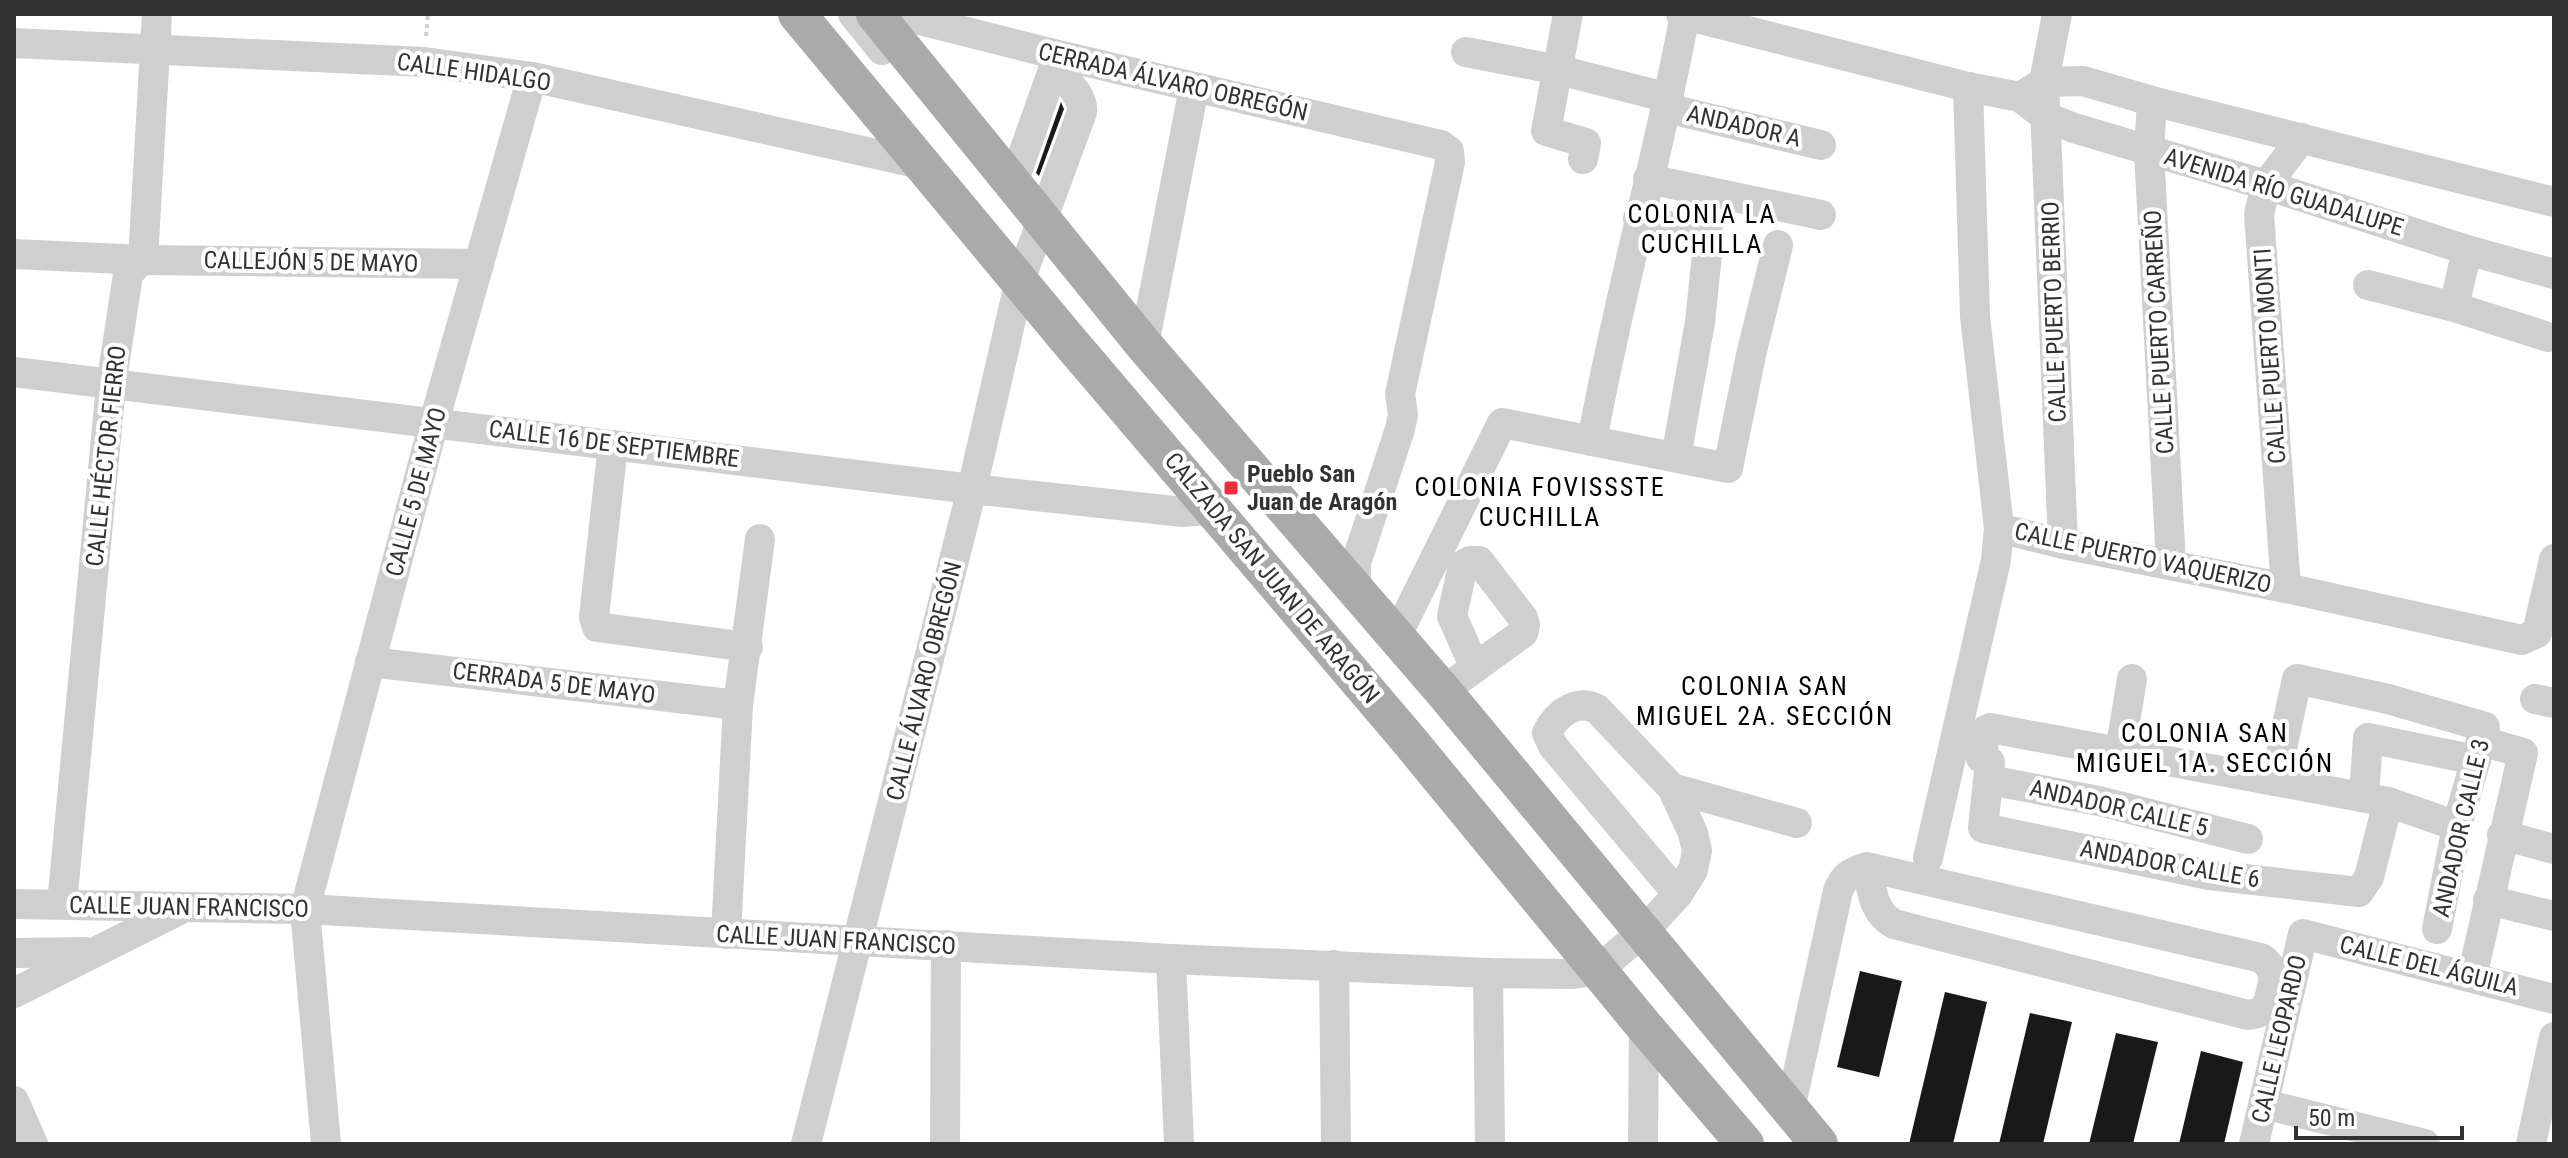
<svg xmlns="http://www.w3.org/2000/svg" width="2568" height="1158" viewBox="0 0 2568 1158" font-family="'Roboto Condensed',sans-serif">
  <rect width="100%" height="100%" fill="#fff"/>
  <!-- building -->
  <g fill="#191919">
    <path d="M1061,102L1064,109L1039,176L1036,173Z"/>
    <path d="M1860,971L1902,981L1879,1077L1837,1067Z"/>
    <path d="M1945,992L1987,1002L1953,1144H1909Z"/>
    <path d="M2030,1013L2072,1022L2043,1144H1999Z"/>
    <path d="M2116,1033L2158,1042L2133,1144H2089Z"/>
    <path d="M2201,1051L2243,1062L2224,1144H2179Z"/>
  </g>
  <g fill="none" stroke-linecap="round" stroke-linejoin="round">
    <!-- path -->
    <path stroke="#cfcfcf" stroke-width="4" stroke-dasharray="4 4" stroke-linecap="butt" d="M426,36L428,14"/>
    <!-- minor -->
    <g stroke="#cfcfcf" stroke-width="30">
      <path d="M853,14L882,50"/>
      <path d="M896,14L1054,54L1441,145L1449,151L1450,162L1400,394L1403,415L1400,429L1356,563V589"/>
      <path d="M1568,14L1546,131L1586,143L1583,159"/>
      <path d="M1681,14L1968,87L2020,97L2046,117L2074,128L2266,185L2467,250L2554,274"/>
      <path d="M2057,14L2044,82L2063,544"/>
      <path d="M14,43L424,62L532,77L925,165"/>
      <path d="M1466,52L1559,70L1669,98"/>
      <path d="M2020,97L2044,82L2083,81L2152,101L2554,202"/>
      <path d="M2152,101L2149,151L2171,564"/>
      <path d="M1666,108L1821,145"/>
      <path d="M1648,179L1821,215"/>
      <path d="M1638,219L1709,235L1700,322L1676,457"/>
      <path d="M14,254L143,260L479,264"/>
      <path d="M2368,285L2454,307L2467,250"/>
      <path d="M2454,307L2548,337"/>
      <path d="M1144,345L1194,88"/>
      <path d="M14,372L972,489L1183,512L1215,509"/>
      <path d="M1592,441C1618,298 1658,158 1685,15"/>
      <path d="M613,445L594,617L597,627L748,647"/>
      <path d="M1999,528L2063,544L2286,588L2522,640L2537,633L2554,559"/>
      <path d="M2286,588L2259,214L2266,185L2302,138"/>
      <path d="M1396,637L1502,423L1728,468L1751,355L1778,245"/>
      <path d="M370,662L738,705"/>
      <path d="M1443,691L1523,633L1525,625L1523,618L1479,561H1470L1463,565L1452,616L1474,666"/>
      <path d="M2535,699L2554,703"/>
      <path d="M2120,752L2132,679"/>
      <path d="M1989,780L2099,801L2248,839"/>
      <path d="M2275,781L2297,679L2388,699L2485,727L2457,826L2437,929"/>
      <path d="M1672,788L1797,823"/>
      <path d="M2364,797L2368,738L2476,760"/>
      <path d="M2388,802L2369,877L2359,892L2209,875L1983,828L1990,762L1981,758L1986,730L1990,728L2388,802L2457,826"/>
      <path d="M2502,835L2554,849"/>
      <path d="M1928,858L1996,560L1999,528L1975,316L1968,87"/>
      <path d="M2488,900L2554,916"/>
      <path d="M14,904L305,909L1171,959L1488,973L1573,974L1598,970L1644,931L1678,894L1693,870L1697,851L1693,833L1672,788L1597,709C1577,698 1556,714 1547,733L1553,746L1678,894"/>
      <path d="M62,904L111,385L128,275L135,266L143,260L157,14"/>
      <path d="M726,934L738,705L760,539"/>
      <path d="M14,953L85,952"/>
      <path d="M1171,959L1179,1144"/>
      <path d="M1334,965L1336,1144"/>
      <path d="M1488,973L1490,1144"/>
      <path d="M2472,977L2523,753L2481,741"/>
      <path d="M14,993L179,910"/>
      <path d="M14,1101L33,1144"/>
      <path d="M2264,1104L2425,1144"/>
      <path d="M1790,1109L1838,891C1844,875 1851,872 1867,867L2261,958C2280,971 2272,987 2267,1006L2258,1013L2248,1015L1894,924C1872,912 1872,889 1867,867"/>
      <path d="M326,1144L305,909L434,422L532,77"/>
      <path d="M806,1144L972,489L1020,280L1082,112C1084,95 1065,80 1054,67L1013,183"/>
      <path d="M945,1144L946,945"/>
      <path d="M1643,1144L1644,1026"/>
      <path d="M2254,1144L2303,934L2554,999"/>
      <path d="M2531,1144L2554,1037"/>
    </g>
    <!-- major -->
    <g stroke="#aaa" stroke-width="38">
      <path d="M797,14L1064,335L1408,739L1644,1026L1745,1144"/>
      <path d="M875,14L1144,345L1443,691L1819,1144"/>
    </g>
  </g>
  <!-- markers -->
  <rect fill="#ee2e40" stroke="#fff" stroke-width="3" x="1223" y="480" width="16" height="16" rx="4"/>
  <g text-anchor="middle" stroke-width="8" stroke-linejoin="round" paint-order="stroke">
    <!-- street labels -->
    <g font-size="24" fill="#323232" stroke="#fff">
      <text transform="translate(474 72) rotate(8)" y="8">CALLE HIDALGO</text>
      <text transform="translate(1173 82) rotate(13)" y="8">CERRADA ÁLVARO OBREGÓN</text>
      <text transform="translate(1744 126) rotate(13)" y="8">ANDADOR A</text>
      <text transform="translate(2284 192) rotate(17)" y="8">AVENIDA RÍO GUADALUPE</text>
      <text transform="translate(311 262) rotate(1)" y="8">CALLEJÓN 5 DE MAYO</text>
      <text transform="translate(2054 312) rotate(-92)" y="8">CALLE PUERTO BERRIO</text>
      <text transform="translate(2159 332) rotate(-93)" y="8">CALLE PUERTO CARREÑO</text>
      <text transform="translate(2270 356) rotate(-94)" y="8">CALLE PUERTO MONTI</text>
      <text transform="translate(614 444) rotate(7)" y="8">CALLE 16 DE SEPTIEMBRE</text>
      <text transform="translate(106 456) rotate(-84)" y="8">CALLE HÉCTOR FIERRO</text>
      <text transform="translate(416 492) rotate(-75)" y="8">CALLE 5 DE MAYO</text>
      <text transform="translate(2143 558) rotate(12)" y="8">CALLE PUERTO VAQUERIZO</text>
      <text transform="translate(1272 578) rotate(50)" y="8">CALZADA SAN JUAN DE ARAGÓN</text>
      <text transform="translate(924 681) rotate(-76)" y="8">CALLE ÁLVARO OBREGÓN</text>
      <text transform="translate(554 683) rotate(7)" y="8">CERRADA 5 DE MAYO</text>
      <text transform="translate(2119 808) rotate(13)" y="8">ANDADOR CALLE 5</text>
      <text transform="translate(2461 828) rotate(-77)" y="8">ANDADOR CALLE 3</text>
      <text transform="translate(2170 864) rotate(10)" y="8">ANDADOR CALLE 6</text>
      <text transform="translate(189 907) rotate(1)" y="8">CALLE JUAN FRANCISCO</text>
      <text transform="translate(836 940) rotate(3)" y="8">CALLE JUAN FRANCISCO</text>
      <text transform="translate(2429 966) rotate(14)" y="8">CALLE DEL ÁGUILA</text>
      <text transform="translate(2279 1039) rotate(-77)" y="8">CALLE LEOPARDO</text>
    </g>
    <!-- poi labels -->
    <g font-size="24" font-weight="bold" fill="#323232" stroke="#fff" text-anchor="start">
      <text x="1247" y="482">Pueblo San<tspan x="1247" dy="28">Juan de Aragón</tspan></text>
    </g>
    <!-- neighbourhood labels -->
    <g font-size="26" letter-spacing="2" fill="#000" stroke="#fff">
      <text x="1702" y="223">COLONIA LA<tspan x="1702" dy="30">CUCHILLA</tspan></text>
      <text x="1540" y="496">COLONIA FOVISSSTE<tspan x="1540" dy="30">CUCHILLA</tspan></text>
      <text x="1765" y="695">COLONIA SAN<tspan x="1765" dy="30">MIGUEL 2A. SECCIÓN</tspan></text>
      <text x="2205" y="742">COLONIA SAN<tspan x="2205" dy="30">MIGUEL 1A. SECCIÓN</tspan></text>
    </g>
  </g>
  <!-- border -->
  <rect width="2568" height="1158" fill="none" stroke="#323232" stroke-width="32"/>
  <!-- scale -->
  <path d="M2296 1126v12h166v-12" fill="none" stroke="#323232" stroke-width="4"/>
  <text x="2308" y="1126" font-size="24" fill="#323232" stroke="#ffffff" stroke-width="6" paint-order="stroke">50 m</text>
</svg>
